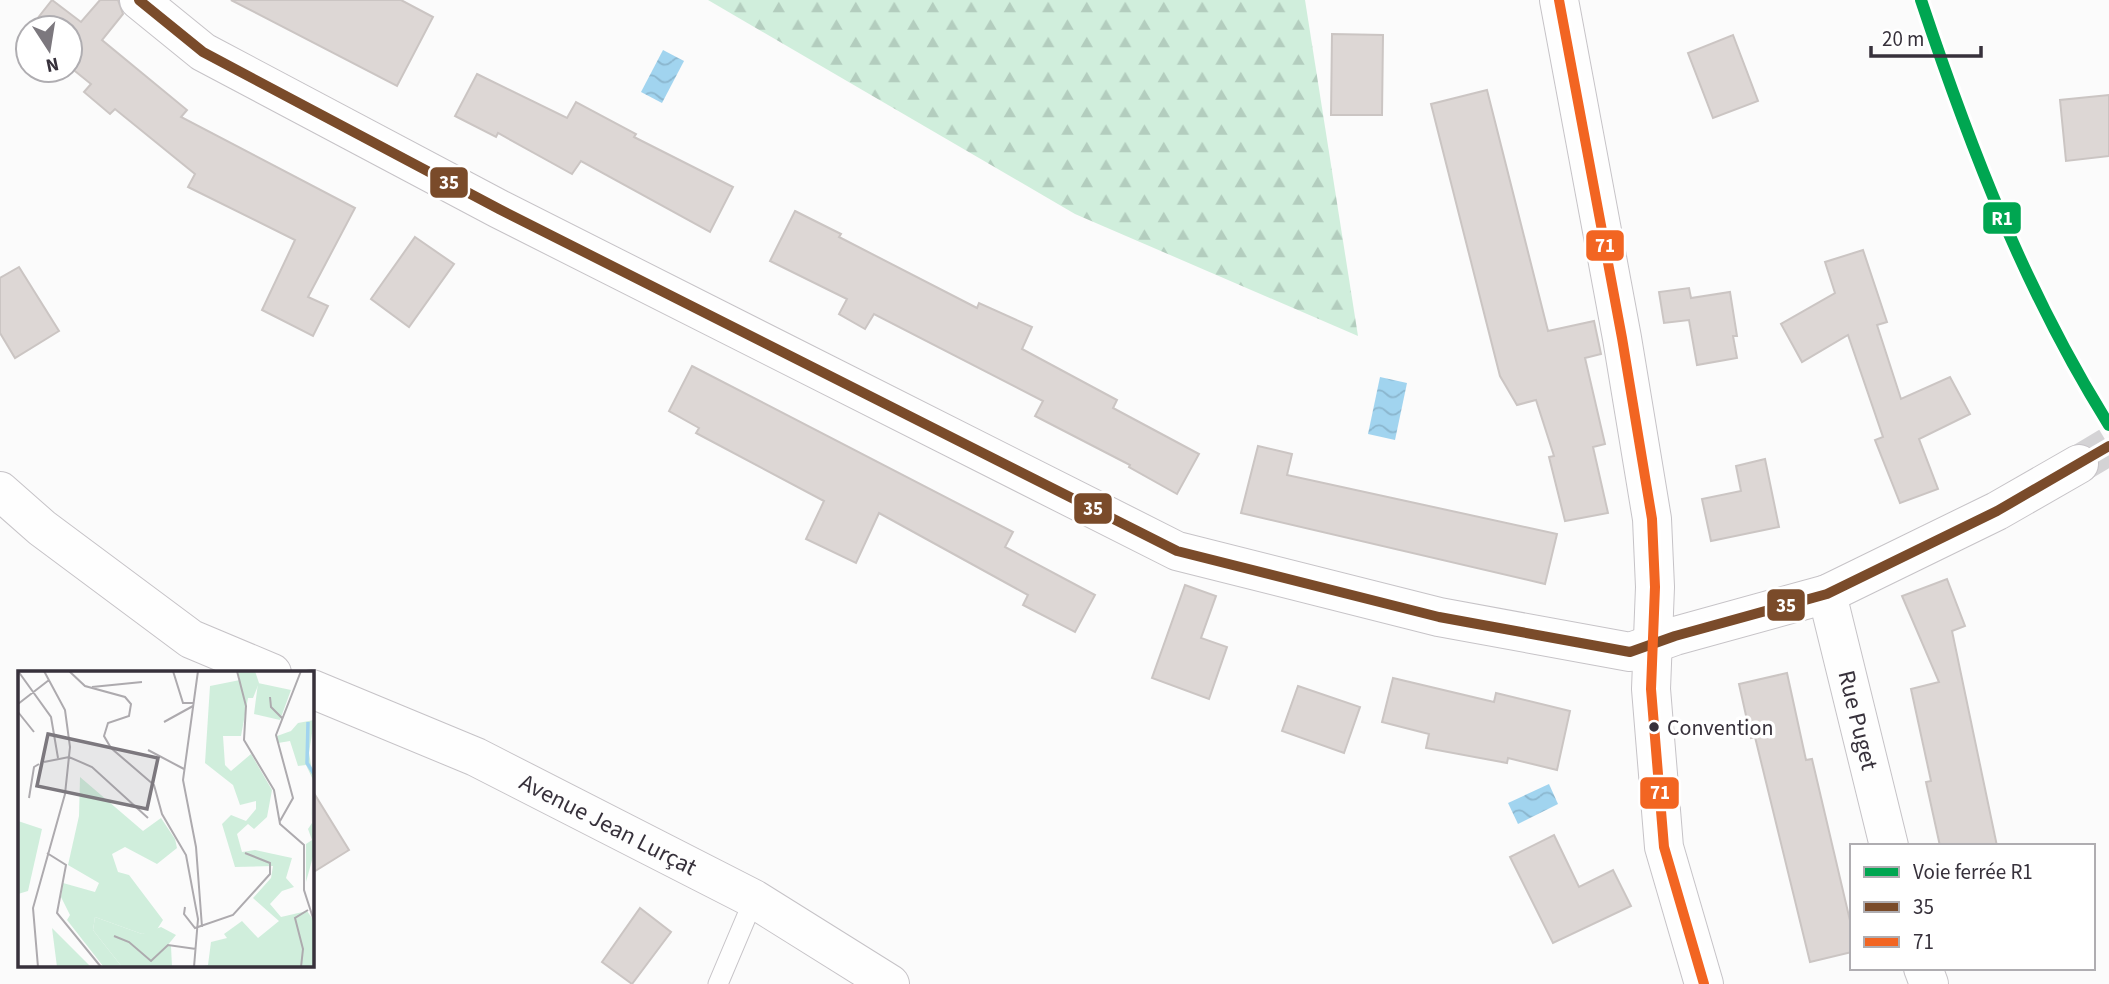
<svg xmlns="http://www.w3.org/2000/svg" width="2109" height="984" viewBox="0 0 2109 984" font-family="'Source Sans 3',sans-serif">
  <defs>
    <pattern id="forest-firs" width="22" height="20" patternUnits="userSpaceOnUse" patternTransform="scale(1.75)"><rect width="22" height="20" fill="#d0eedc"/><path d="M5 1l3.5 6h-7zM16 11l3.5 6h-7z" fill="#b3cdbe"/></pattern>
    <pattern id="water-waves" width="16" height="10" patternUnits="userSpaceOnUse" patternTransform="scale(1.75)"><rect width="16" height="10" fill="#a1d4ef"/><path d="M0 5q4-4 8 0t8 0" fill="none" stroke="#8bb6ce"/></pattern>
  </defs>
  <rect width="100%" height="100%" fill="#fbfbfb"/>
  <!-- forest -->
  <path fill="url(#forest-firs)" d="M708,0H1305L1358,336L1075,214Z"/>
  <!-- water -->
  <g fill="url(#water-waves)">
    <path d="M663,50L684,61L662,103L641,92Z"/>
    <path d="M1380,377L1407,383L1395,440L1368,434Z"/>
    <path d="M1549,784L1558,804L1518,824L1508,803Z"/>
  </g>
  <!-- building -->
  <g fill="#ddd7d5" stroke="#cbc5c3" stroke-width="2">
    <path d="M52,0L81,22L100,0H118L123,14L102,40L187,110L181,117L355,208L308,297L328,306L313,336L262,310L295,240L188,187L195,174L115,109L110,114L84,92L91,84L70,67V28H30Z"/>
    <path d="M231,0H401L433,17L397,86Z"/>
    <path d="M1332,34L1383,35L1382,115H1331Z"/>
    <path d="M1733,35L1758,101L1713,118L1688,53Z"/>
    <path d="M477,74L567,118L576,102L636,134L634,137L733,187L710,232L581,161L572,174L498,133L496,137L455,116Z"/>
    <path d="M1487,90L1548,331L1594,321L1601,354L1585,358L1605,444L1593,447L1608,513L1565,521L1549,457L1554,456L1536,400L1517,405L1500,376L1431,104Z"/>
    <path d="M2109,95V156L2066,161L2060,100Z"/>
    <path d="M795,211L841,234L839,237L977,308L979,303L1032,327L1022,349L1117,400L1113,408L1199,454L1177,494L1129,467L1130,465L1035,416L1043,401L874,314L865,329L839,314L847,299L770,261Z"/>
    <path d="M415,237L454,264L409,327L371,299Z"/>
    <path d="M1863,250L1887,322L1877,325L1901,399L1950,377L1970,414L1919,439L1938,489L1900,503L1875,440L1883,437L1848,335L1802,362L1781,324L1835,293L1825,262Z"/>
    <path d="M19,267L59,331L15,358L0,333V278Z"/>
    <path d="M1689,288L1691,298L1730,292L1737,336H1733L1737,358L1697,365L1689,320L1664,323L1659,292Z"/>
    <path d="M692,366L1013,532L1005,547L1095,595L1075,632L1023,605L1028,595L879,513L856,563L806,539L824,501L696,433L699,428L669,411Z"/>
    <path d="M1258,446L1292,454L1287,475L1557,534L1545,584L1241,513Z"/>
    <path d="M1765,459L1779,527L1711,541L1702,499L1741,491L1736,466Z"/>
    <path d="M1947,579L1965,626L1952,631L1997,846H1940L1926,782L1931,781L1911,689L1939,682L1902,596Z"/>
    <path d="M1185,585L1216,596L1201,638L1227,647L1209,699L1152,678Z"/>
    <path d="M1787,673L1806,760L1812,759L1852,929V952L1810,962L1755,737L1751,738L1739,684Z"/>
    <path d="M1393,678L1494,702L1496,693L1570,711L1557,770L1508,758L1507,763L1426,748L1429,734L1382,722Z"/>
    <path d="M1298,686L1360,707L1344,753L1282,731Z"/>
    <path d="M312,790L349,850L312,873Z"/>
    <path d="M1554,835L1579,887L1613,870L1631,906L1553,943L1510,857Z"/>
    <path d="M640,908L671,932L632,984L602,962Z"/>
  </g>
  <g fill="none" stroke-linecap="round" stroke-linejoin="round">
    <!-- minor-tunnel -->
    <path stroke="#d4d3d5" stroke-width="38" stroke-dasharray="38 19" stroke-linecap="butt" d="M2079,464L2109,446"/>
    <defs>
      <path id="service" d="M718,984L754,899"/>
      <g id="minor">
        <path d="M139,0L203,52L499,209L1177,551L1439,617L1630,652L1675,636L1827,594L1997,511L2079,464"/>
        <path d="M1559,0L1622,338L1652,519L1655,587L1651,689L1664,847L1704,984"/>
        <path id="s1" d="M1827,594L1889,846"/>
        <path d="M1923,968L1929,984"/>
      </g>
      <g id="secondary">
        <path d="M0,491L42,528L191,639L272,673"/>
        <path id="s2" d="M312,689L476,757L754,899L890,984"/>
      </g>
    </defs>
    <!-- service casing -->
    <use href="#service" stroke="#c6c3c7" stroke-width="21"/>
    <!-- minor casing -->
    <use href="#minor" stroke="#c6c3c7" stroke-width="40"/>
    <!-- secondary casing -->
    <use href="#secondary" stroke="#c6c3c7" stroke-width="40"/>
    <!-- service -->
    <use href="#service" stroke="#fefefe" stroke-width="19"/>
    <!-- minor -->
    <use href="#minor" stroke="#fefefe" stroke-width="38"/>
    <!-- secondary -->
    <use href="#secondary" stroke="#fefefe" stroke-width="38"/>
    <defs>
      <path id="bus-1" d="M139,0L203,52L499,209L1177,551L1439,617L1630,652L1675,636L1827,594L1997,511L2109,446"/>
      <path id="bus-2" d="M1559,0L1622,338L1652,519L1655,587L1651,689L1664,847L1704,984"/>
    </defs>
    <!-- bus-1 casing -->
    <use href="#bus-1" stroke="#fff" stroke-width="16"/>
    <!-- bus-2 casing -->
    <use href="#bus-2" stroke="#fff" stroke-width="16"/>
    <!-- bus-1 -->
    <use href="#bus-1" stroke="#7a4b2a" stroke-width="10"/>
    <!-- bus-2 -->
    <use href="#bus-2" stroke="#f26522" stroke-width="10"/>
    <defs>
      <path id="rail-1" d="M1921,0C1970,147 2026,293 2109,425"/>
    </defs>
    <!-- rail-1 casing -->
    <use href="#rail-1" stroke="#fff" stroke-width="18"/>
    <!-- rail-1 -->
    <use href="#rail-1" stroke="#00a651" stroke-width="12"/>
  </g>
  <!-- markers -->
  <circle fill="#37313b" stroke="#fff" stroke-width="2.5" cx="1654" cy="727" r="6"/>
  <g text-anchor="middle" stroke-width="7" stroke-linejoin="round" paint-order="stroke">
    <!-- bus labels -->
    <g font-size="22" fill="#37313b" stroke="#fff" text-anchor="start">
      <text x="1667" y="735">Convention</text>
    </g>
    <!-- street labels -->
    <g font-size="24" fill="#37313b" stroke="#fff">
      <text dy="8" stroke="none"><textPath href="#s1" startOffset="130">Rue Puget</textPath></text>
      <text dy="8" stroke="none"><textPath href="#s2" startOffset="326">Avenue Jean Lurçat</textPath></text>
    </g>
  </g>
  <!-- overview -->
  <g transform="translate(18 671)">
    <rect width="296" height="296" fill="#fbfbfb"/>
    <path d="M240,12L273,19L262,49L236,43ZM77,246L124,263L143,256L158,264L149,275H153L154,296H104L75,259Z" fill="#d0eedc"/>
    <path d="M220,0H237L241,12L235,27H230L223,65H205L207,94L213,100L233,83L254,119L249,146L236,158L230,153L219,163L224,181L237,179L274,187L268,207L276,216L264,220L252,233L263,246L289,240L296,250V296H178L190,294L193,271L209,267L206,263L224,250L240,267L261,250L235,227L253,207L255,195L217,196L204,153L213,144L228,150L238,138V130L222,134L215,114L187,92L192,15L222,9ZM296,49L291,82L296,111L288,94L280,95L272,70L260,72L259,65L273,60L280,52ZM62,106L125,160L143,147L157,168L159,177L139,193L107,176L94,183L100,201L111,204L145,249L138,260L124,263L77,246L75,259L104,296L85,295L49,249L52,244L43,226L45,212L77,221L81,212L50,194L61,145ZM293,123L296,182L288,211V173L294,169L290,158L294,152ZM0,150L24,158L10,220L0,223ZM34,257L72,295L74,296H39Z" fill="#d0eedc"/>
    <path fill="none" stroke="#a1d4ef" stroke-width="3.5" d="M290,51L289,92L296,103"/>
    <path fill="none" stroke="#adaaae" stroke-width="2" d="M0,0L33,46L40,87M51,0L67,15L107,26L113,33L111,45L90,52L86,65L93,77L136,114L144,143L168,184L180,248L176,296M155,0L165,32H175M180,0L165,109L178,176L184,256M219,0L228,35L226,69L256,119L262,153L286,174V219L296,250M74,16L124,11M252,26L253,36L264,47M0,33L31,9M0,41L16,61M146,51L175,35M130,79L166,98M26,91L51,86L74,96L130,147M11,127L16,96L21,93M262,150L275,127L258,64L283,0M29,182L48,194L39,242L83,296M167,236L166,243L177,257L215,244L252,203V192L227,182M96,265L111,271L133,290L150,274L178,278M20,296L15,237L47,123L52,76L47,39L26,0M283,296L285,278L277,247L290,239"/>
    <path fill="#7c787e" fill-opacity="0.15" stroke="#7c787e" stroke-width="3.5" d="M30,63L140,87L129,138L19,115Z"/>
    <rect width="296" height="296" fill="none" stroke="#37313b" stroke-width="3.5"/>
  </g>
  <g stroke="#fff" stroke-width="2.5">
    <rect x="429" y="166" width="40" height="33" rx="7" fill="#7a4b2a"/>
    <rect x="1982" y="201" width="40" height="34" rx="7" fill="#00a651"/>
    <rect x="1585" y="229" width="40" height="33" rx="7" fill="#f26522"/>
    <rect x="1073" y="492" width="40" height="33" rx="7" fill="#7a4b2a"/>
    <rect x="1766" y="588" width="40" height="34" rx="7" fill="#7a4b2a"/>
    <rect x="1639" y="776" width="41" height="34" rx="7" fill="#f26522"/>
  </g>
  <g font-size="19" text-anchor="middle" font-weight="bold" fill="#fff">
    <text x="449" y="189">35</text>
    <text x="2002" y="225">R1</text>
    <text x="1605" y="252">71</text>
    <text x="1093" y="515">35</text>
    <text x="1786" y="612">35</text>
    <text x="1660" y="799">71</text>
  </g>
  <!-- legend -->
  <rect x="1850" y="844" width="245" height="126" fill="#ffffff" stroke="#afadb1" stroke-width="2"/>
  <rect x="1864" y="867" width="35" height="10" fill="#00a651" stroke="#afadb1" stroke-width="2"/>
  <text x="1913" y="879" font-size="21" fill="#37313b">Voie ferrée R1</text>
  <rect x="1864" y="902" width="35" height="10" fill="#7a4b2a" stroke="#afadb1" stroke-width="2"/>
  <text x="1913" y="914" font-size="21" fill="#37313b">35</text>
  <rect x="1864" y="937" width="35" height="10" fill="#f26522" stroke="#afadb1" stroke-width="2"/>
  <text x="1913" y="949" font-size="21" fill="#37313b">71</text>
  <!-- north arrow -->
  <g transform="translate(49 49) rotate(168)"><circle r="33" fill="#ffffff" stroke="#afadb1" stroke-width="2"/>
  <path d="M0-5L12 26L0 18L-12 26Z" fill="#7c787e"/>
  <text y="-10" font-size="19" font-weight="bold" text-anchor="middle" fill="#37313b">N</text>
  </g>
  <!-- scale -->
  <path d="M1871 46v10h110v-10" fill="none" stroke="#37313b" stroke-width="3.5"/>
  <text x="1882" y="46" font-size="21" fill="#37313b" stroke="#ffffff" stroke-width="5" paint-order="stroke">20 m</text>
</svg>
